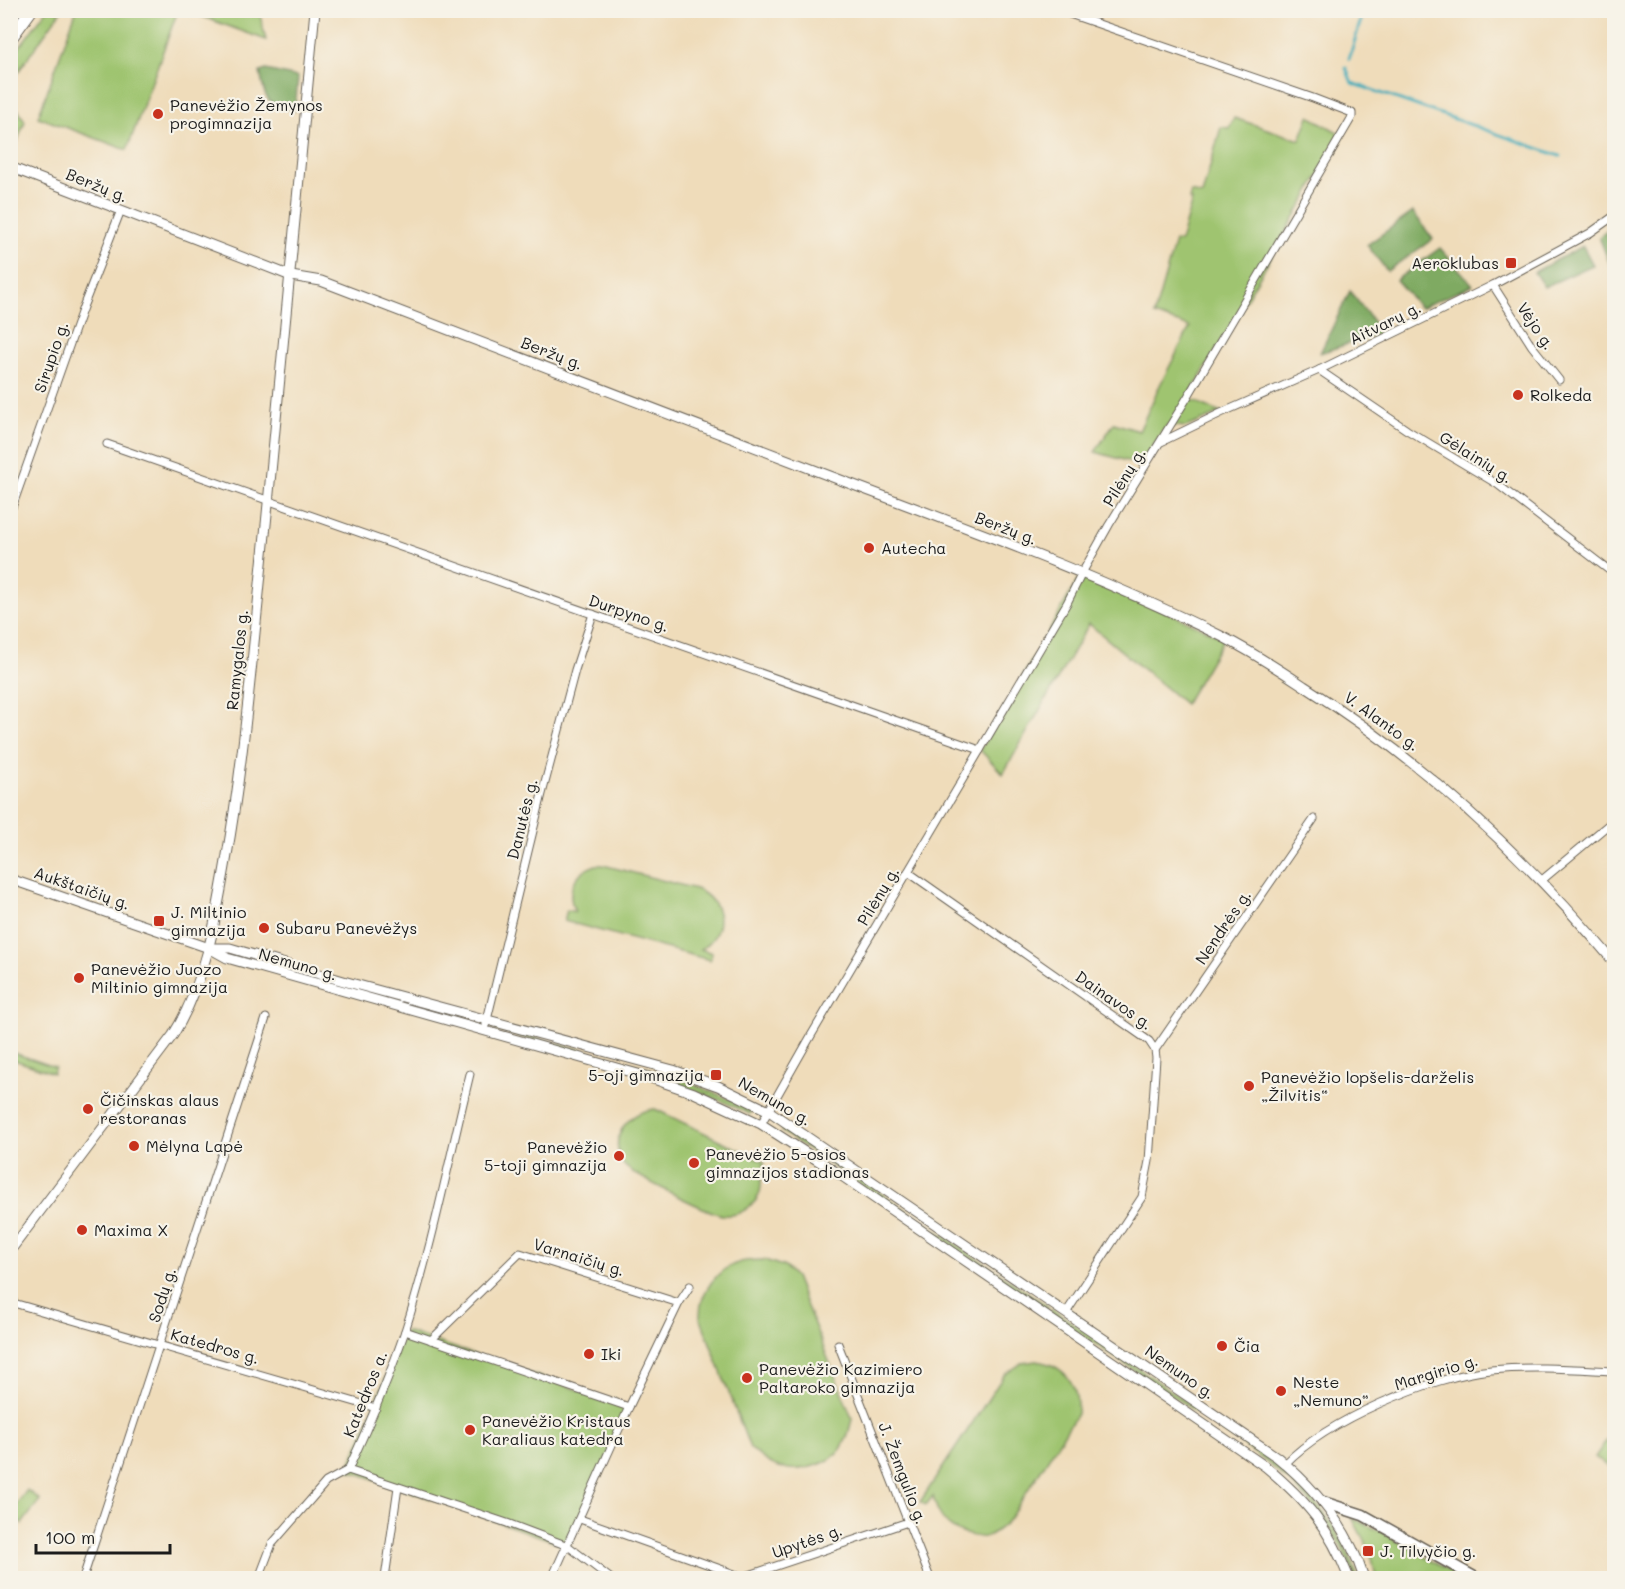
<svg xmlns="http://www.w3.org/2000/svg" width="1625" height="1589" viewBox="0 0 1625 1589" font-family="Mali,sans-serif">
  <rect width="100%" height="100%" fill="#f7f3e8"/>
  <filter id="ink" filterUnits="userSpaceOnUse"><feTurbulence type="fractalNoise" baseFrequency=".0167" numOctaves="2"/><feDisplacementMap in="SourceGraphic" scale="12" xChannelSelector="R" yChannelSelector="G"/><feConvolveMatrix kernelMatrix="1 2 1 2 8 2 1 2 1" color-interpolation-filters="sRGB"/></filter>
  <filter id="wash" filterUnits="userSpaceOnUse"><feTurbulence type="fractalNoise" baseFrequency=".008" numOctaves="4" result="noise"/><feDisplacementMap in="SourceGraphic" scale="24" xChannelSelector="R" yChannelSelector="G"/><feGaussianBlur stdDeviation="1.35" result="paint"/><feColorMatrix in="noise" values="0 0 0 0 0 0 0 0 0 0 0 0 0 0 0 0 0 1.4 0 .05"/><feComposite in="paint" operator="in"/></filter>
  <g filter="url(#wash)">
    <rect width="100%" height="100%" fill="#efdcba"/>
    <!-- green -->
    <g fill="#9fc46f" stroke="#5e7046" stroke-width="1.5">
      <path d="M47,10L61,11L11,82V58Z"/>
      <path d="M170,10L177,13L127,150L38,117L76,11Z"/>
      <path d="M187,11H259L266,40Z"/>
      <path d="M10,97L25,121L14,150L11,149Z"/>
      <path d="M1309,116L1343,135L1188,398L1221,413L1186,427L1167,425L1143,462L1138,464L1095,452L1114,423L1139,431L1160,385L1190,327L1154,315L1175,241L1180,242L1192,200L1189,199L1191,192L1202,195L1221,127L1229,128L1234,118L1300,140Z"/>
      <path d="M1082,573L1224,638L1185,704L1089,624L1003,774L980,750Z"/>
      <path d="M596,865H603L696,889C724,901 727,933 701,949L712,953L710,960L564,921L567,910L575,912C565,891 574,872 596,865Z"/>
      <path d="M229,954L470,1019L469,1023L228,957Z"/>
      <path d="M495,1027C582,1050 671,1070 752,1110L750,1114C667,1074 583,1054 495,1030Z"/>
      <path d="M11,1052L55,1067L53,1073L11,1059Z"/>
      <path d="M655,1109L765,1162C756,1177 769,1192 749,1207C742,1213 732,1216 723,1215C709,1213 632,1175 624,1165C606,1139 628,1111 655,1109Z"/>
      <path d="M783,1128L811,1146L1049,1307L1046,1310L781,1131Z"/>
      <path d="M765,1260L785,1267L795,1277L852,1418C850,1429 847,1440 841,1449C834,1459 825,1463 814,1466C786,1474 770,1467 750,1448L700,1317C699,1293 717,1268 741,1262C748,1260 757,1260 765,1260Z"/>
      <path d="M1052,1309L1208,1416L1206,1419L1050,1313Z"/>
      <path d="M405,1331L629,1407L568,1546L348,1470Z"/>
      <path d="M1036,1361C1066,1365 1079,1385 1077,1414L1008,1521C1001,1527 993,1535 984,1537C978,1538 971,1535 965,1534C946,1528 937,1515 933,1496L926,1505L920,1502L1004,1375L1022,1363Z"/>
      <path d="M1212,1419C1274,1461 1335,1503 1358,1578H1355C1327,1502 1274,1466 1210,1422Z"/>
      <path d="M1608,1438L1614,1442V1461L1610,1468L1595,1457Z"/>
      <path d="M27,1490L40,1500L22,1524L11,1515V1512Z"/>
      <path d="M1352,1518L1386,1534L1461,1578H1376L1371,1553Z"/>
    </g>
    <!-- forest -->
    <g fill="#7faa62" stroke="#4e633f" stroke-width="1.5">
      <path d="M266,70L298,77L295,111C265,102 266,103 260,72Z"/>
      <path d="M1413,212L1433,239L1387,271L1367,245Z"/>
      <path d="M1614,226V275L1599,237Z"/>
      <path d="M1583,246L1593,265L1544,287L1534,272Z"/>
      <path d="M1440,248L1473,285L1420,308L1396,280Z"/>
      <path d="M1350,291L1382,333L1320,353Z"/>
    </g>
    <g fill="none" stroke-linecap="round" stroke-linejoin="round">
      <!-- stream -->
      <g stroke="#3dacba" stroke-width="3">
        <path d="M1349,59L1364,10"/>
        <path d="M1346,68L1352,83L1560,156"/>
      </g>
    </g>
  </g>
  <g filter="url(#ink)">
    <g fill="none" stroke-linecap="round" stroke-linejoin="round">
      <defs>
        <g id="minor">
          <path d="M1493,285L1532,346L1559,380"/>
          <path d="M1319,370L1407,430L1497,484L1614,574"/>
          <path d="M1161,442L1221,413L1319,370L1493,285L1590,233L1614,216"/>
          <path d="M107,444L980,750"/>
          <path d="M10,513L83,307L121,210"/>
          <path d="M908,872L1149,1041L1155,1050L1156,1058L1149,1161L1142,1197L1066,1313"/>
          <path d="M1542,880L1614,820"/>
          <path d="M486,1024L542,794L575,670L593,614"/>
          <path d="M1155,1050L1314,819"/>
          <path d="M761,1124L812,1034L1067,603L1082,573L1109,525L1187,398L1352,117V113L1313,98L1058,10"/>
          <path d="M10,1302L376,1408"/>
          <path d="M405,1331L629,1407"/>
          <path d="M431,1340L520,1253L679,1303"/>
          <path d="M838,1344L930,1578"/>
          <path d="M1285,1464C1327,1420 1431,1376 1491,1370C1532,1366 1573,1369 1614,1371"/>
          <path d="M348,1470C369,1425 389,1378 405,1331C432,1247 449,1160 470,1074"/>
          <path d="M348,1470L507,1523L568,1546L610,1578"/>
          <path d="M580,1519L743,1577L908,1522"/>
          <path d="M83,1578L266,1018"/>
          <path d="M259,1578L272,1544L326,1482L348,1470"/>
          <path d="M385,1578L398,1487"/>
          <path d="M552,1578L629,1407L679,1303L690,1286"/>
        </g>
        <g id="secondary">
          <path d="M10,167L291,276L321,281C488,345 655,409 822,473C956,524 1092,572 1221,636C1250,651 1277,668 1304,686C1423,761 1524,855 1614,962"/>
          <path d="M10,879L209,948L227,958L645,1076L694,1093L761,1124L839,1174L1266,1467C1308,1502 1329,1528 1349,1578"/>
          <path d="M211,948H230L347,982L673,1070L718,1086L769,1111L1277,1457C1316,1489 1349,1530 1364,1578"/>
          <path d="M10,1251L173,1035C205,984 216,920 226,861C240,782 248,703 256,623C277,419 296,215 315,10"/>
        </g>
        <path id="primary" d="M1323,1502L1363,1515L1476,1578"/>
        <path id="trunk" d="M10,39L31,10"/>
      </defs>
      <!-- minor casing -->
      <use href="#minor" stroke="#665f53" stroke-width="9"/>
      <!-- secondary casing -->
      <use href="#secondary" stroke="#665f53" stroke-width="11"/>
      <!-- primary casing -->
      <use href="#primary" stroke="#665f53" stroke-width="13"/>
      <!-- trunk casing -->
      <use href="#trunk" stroke="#665f53" stroke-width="14"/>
      <!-- minor -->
      <use href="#minor" stroke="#fff" stroke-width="7"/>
      <!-- secondary -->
      <use href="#secondary" stroke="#fff" stroke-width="9"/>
      <!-- primary -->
      <use href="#primary" stroke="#fff" stroke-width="10"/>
      <!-- trunk -->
      <use href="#trunk" stroke="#fff" stroke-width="12"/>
    </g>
  </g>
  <!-- markers -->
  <g fill="#c8321e" stroke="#f7f3e8" stroke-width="2">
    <circle cx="158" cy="114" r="6"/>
    <rect x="1505" y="257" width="12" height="12" rx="3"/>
    <circle cx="1518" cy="395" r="6"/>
    <circle cx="869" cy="548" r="6"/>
    <rect x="153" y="915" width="12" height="12" rx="3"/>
    <circle cx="264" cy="928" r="6"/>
    <circle cx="79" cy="978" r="6"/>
    <rect x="710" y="1069" width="12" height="12" rx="3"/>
    <circle cx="1249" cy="1086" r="6"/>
    <circle cx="88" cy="1109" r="6"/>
    <circle cx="134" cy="1146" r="6"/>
    <circle cx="619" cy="1156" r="6"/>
    <circle cx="694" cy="1163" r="6"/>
    <circle cx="82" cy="1230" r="6"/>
    <circle cx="1222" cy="1346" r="6"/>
    <circle cx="589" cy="1354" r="6"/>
    <circle cx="747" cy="1378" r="6"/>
    <circle cx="1281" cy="1391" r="6"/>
    <circle cx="470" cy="1430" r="6"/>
    <rect x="1362" y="1545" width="12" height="12" rx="3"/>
  </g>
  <g text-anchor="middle" stroke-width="4.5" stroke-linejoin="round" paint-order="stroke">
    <!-- poi labels -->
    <g font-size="16" fill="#1c1c1c" stroke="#f7f3e8" text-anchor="start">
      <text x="170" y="111">Panevėžio Žemynos<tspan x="170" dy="18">progimnazija</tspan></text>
      <text x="1499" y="269" text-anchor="end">Aeroklubas</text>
      <text x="1530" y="401">Rolkeda</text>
      <text x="881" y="554">Autecha</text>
      <text x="171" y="918">J. Miltinio<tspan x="171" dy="18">gimnazija</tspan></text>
      <text x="276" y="934">Subaru Panevėžys</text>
      <text x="91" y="975">Panevėžio Juozo<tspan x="91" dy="18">Miltinio gimnazija</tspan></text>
      <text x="704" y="1081" text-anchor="end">5-oji gimnazija</text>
      <text x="1261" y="1083">Panevėžio lopšelis-darželis<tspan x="1261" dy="18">„Žilvitis“</tspan></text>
      <text x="100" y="1106">Čičinskas alaus<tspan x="100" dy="18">restoranas</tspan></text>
      <text x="146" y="1152">Mėlyna Lapė</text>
      <text x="607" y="1153" text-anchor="end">Panevėžio<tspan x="607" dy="18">5-toji gimnazija</tspan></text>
      <text x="706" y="1160">Panevėžio 5-osios<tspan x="706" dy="18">gimnazijos stadionas</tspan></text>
      <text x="94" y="1236">Maxima X</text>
      <text x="1234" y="1352">Čia</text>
      <text x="601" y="1360">Iki</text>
      <text x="759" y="1375">Panevėžio Kazimiero<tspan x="759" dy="18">Paltaroko gimnazija</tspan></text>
      <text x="1293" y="1388">Neste<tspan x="1293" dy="18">„Nemuno“</tspan></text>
      <text x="482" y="1427">Panevėžio Kristaus<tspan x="482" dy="18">Karaliaus katedra</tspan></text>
      <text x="1380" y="1557">J. Tilvyčio g.</text>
    </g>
    <!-- street labels -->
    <g font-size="16" fill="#1c1c1c" stroke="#f7f3e8">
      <text transform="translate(97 185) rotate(22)" y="6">Beržų g.</text>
      <text transform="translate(1385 323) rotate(-26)" y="6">Aitvarų g.</text>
      <text transform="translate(1536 326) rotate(56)" y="6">Vėjo g.</text>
      <text transform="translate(552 353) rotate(21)" y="6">Beržų g.</text>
      <text transform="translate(51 357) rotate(-71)" y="6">Sirupio g.</text>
      <text transform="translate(1476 457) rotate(32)" y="6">Gėlainių g.</text>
      <text transform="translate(1124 477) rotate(-58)" y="6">Pilėnų g.</text>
      <text transform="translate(1006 528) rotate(21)" y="6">Beržų g.</text>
      <text transform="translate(629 613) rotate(19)" y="6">Durpyno g.</text>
      <text transform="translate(237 660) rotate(-84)" y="6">Ramygalos g.</text>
      <text transform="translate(1382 721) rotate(36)" y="6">V. Alanto g.</text>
      <text transform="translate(522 819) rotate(-76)" y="6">Danutės g.</text>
      <text transform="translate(82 888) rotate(19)" y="6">Aukštaičių g.</text>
      <text transform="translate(878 896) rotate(-59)" y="6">Pilėnų g.</text>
      <text transform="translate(1223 927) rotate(-56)" y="6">Nendrės g.</text>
      <text transform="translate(298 964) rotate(16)" y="6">Nemuno g.</text>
      <text transform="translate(1114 1000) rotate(35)" y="6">Dainavos g.</text>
      <text transform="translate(775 1101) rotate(30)" y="6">Nemuno g.</text>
      <text transform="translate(579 1257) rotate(17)" y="6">Varnaičių g.</text>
      <text transform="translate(162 1295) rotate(-72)" y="6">Sodų g.</text>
      <text transform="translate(215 1346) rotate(16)" y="6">Katedros g.</text>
      <text transform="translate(1180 1372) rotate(35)" y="6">Nemuno g.</text>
      <text transform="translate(1436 1372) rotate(-17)" y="6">Margirio g.</text>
      <text transform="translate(365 1394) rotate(-68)" y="6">Katedros a.</text>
      <text transform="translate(903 1473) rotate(69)" y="6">J. Žemgulio g.</text>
      <text transform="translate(807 1541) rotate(-19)" y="6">Upytės g.</text>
    </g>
  </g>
  <!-- margin -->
  <rect width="1625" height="1589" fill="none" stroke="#f7f3e8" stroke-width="36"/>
  <!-- scale -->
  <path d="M36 1544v9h134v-9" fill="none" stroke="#1c1c1c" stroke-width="3"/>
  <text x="45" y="1544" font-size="18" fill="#1c1c1c" stroke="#f7f3e8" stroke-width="4.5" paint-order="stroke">100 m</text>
</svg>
